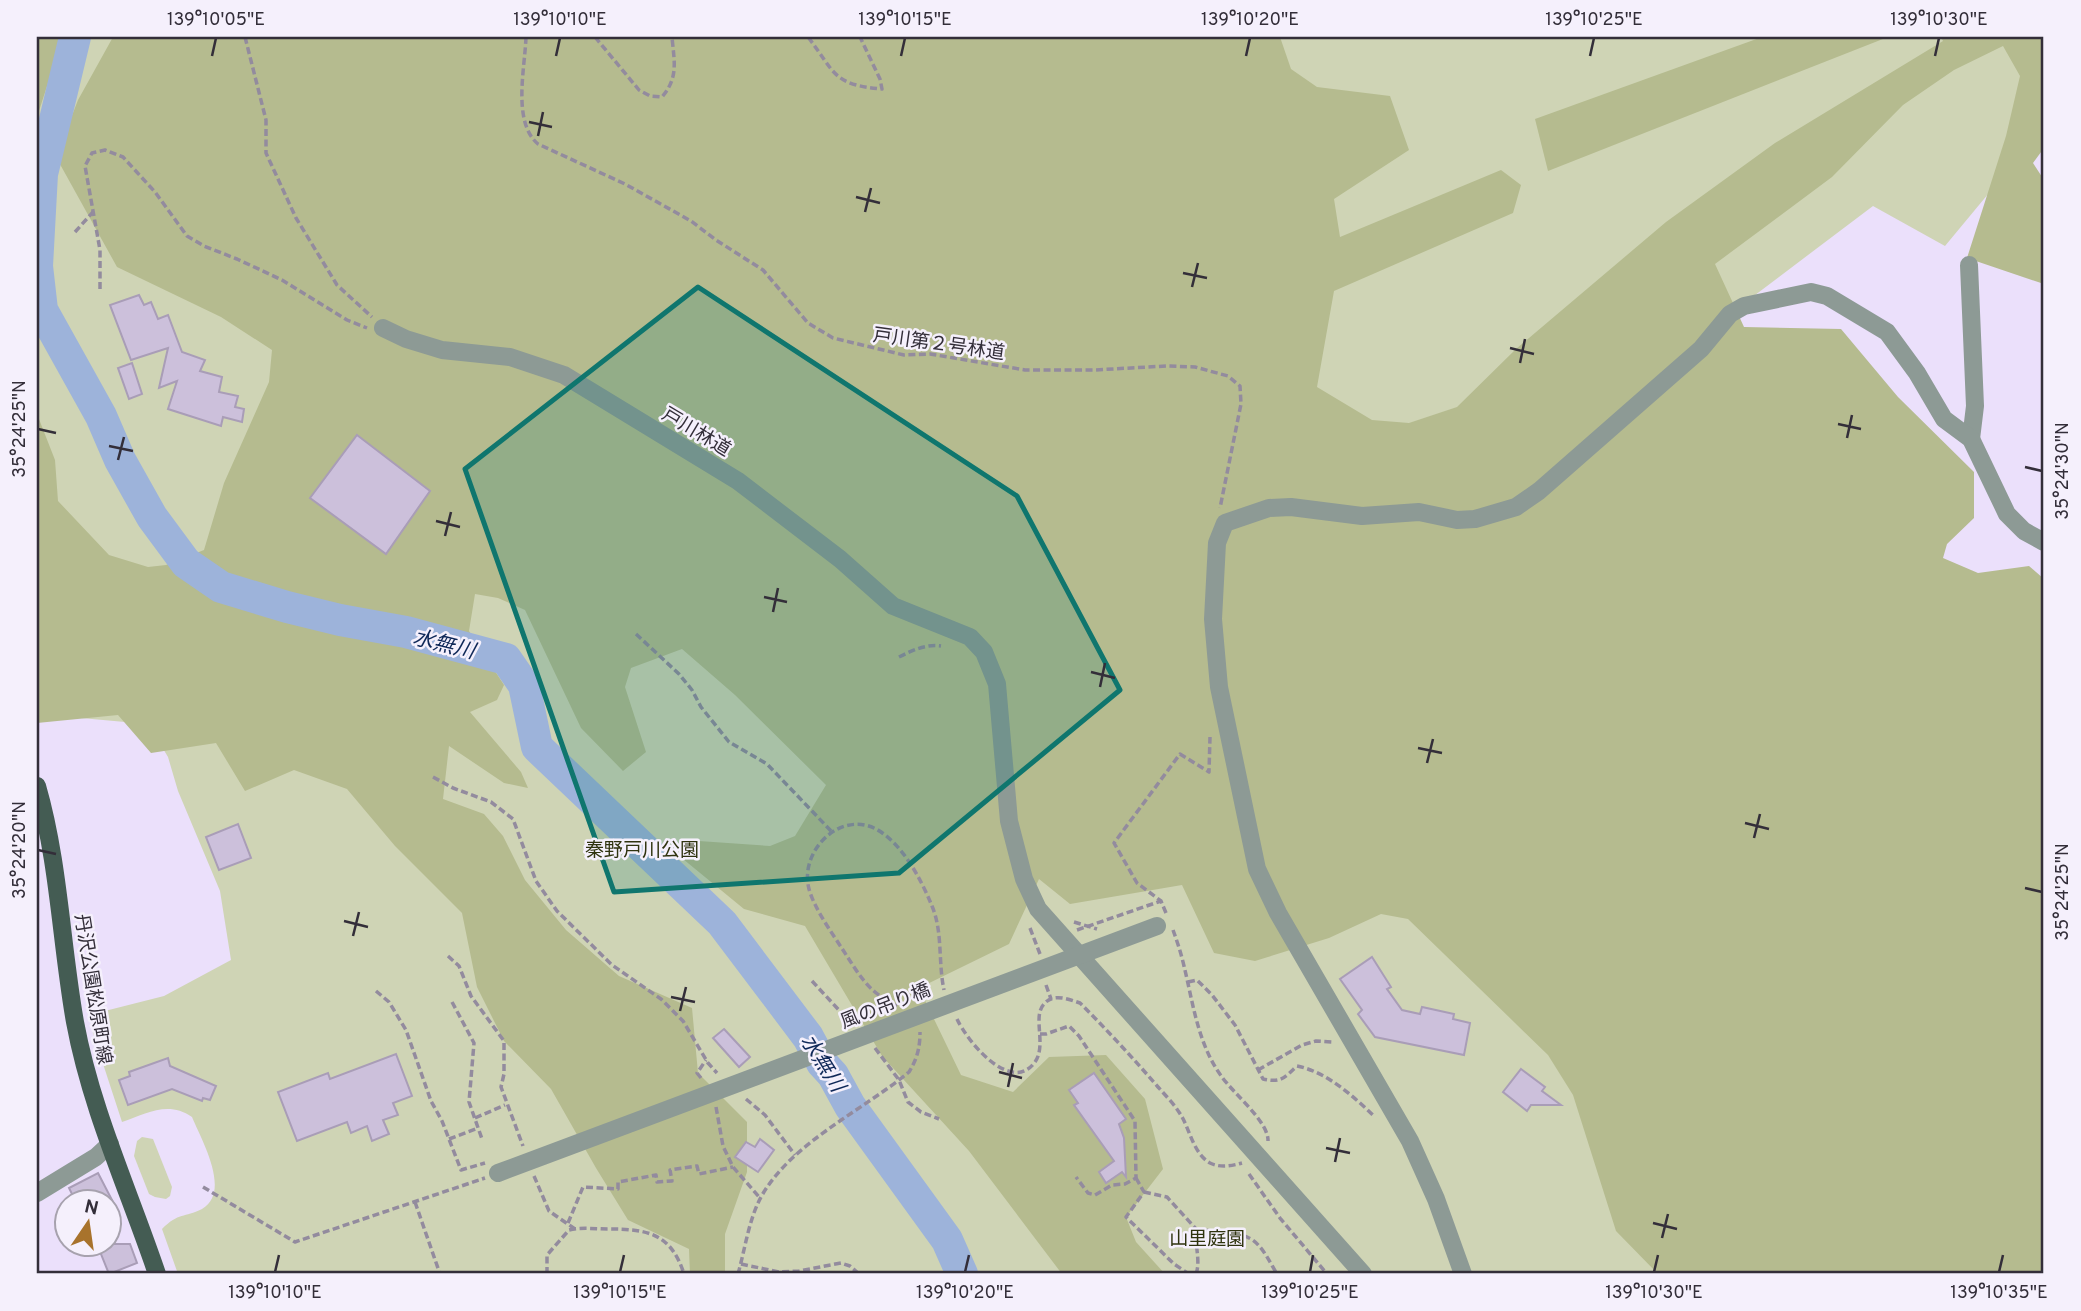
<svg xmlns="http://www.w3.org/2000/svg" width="2081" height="1311" viewBox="0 0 2081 1311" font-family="Overpass,'Noto Sans JP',sans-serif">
  <rect width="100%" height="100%" fill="#ebe0fb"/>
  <!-- green -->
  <g fill="#cfd4b5">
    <path d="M37,37H231L1020,387L1724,1274H178L162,1229C179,1212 184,1218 202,1209C232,1192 201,1139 192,1117C168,1100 146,1114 122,1122L92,1030L93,1014L164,996L231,960L220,891L178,791L168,757L156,737L125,722L37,714Z"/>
    <path d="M1253,37H2044L2013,164L1945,246L1873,206L1649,375L1514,487L1294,384Z"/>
    <path d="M142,1137L153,1139L172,1187L170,1196L166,1199L155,1197L149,1194L134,1156L137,1141Z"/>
  </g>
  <!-- forest -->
  <g fill="#b5bb8f">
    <path d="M37,37H63L37,117Z"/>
    <path d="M113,37H1280L1291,69L1317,87L1390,96L1409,150L1334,199L1340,237L1501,170L1521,185L1513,213L1334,291L1317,387L1372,420L1409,423L1457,407L1516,349L1666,222L1775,143L1943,41L1941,37H2044V148L2033,163L2044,180V277L2041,283L1967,258L2006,136L2020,76L2003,46L1954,70L1903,105L1832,177L1715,264L1744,327L1841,329L1898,397L1974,472V518L1947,544L1943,558L1978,573L2029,566L2044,579V1274H1658L1616,1231L1573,1095L1548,1055L1408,919L1381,914L1329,938L1255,961L1214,953L1182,885L1070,904L1039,879L1009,944L919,988L961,1075L1013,1092L1049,1057L1106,1055L1145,1099L1163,1169L1126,1217L1136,1242L1165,1274H1062L969,1151L882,1056L805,926L744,909L683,859L699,841L770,846L795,836L826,785L735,695L682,649L631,668L625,687L646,752L623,771L581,728L525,610L498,598L475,594L469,631L504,685L497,700L470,712L521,772L528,788L504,783L449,746L443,799L484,814L503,836L525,880L566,930L619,976L692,1008L698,1073L747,1122V1172L725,1234V1274H690L689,1249L628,1220L596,1168L551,1089L504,1041L477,987L462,913L395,846L347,789L294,770L245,791L216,743L151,753L118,715L37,723V414L55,460L58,501L109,555L148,567L166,565L204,550L224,483L269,382L272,350L221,317L117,267L56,157L78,100Z"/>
    <path d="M1762,37H1888L1548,171L1535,119Z"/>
  </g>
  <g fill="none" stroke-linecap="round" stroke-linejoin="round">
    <!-- river -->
    <path stroke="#9db3da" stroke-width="32" d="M75,37L42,174L37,266L42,310L101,416L120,460L152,517L186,563L221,587L287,607L340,620L406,632L506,659L524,685L537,747L722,923L808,1037L822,1063L833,1075L850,1106L947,1240L962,1274"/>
  </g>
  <!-- building -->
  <g fill="#ccc0db" stroke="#a99db7" stroke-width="2">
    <path d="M139,295L144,305L151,302L158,319L168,315L182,352L205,360L200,371L222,377L219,392L238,396L235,407L244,409L242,422L223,417L221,426L168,409L177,381L159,388L168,348L131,360L110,305Z"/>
    <path d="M132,363L142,394L129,399L118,368Z"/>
    <path d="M357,435L430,491L386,554L310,498Z"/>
    <path d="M238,824L251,858L219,870L206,837Z"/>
    <path d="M1372,957L1391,987L1387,989L1402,1010L1420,1014L1422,1007L1454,1014L1453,1019L1470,1023L1464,1055L1375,1037L1358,1014L1362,1010L1340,979Z"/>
    <path d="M724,1029L750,1057L739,1067L713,1038Z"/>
    <path d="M396,1054L412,1096L393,1103L398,1115L383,1120L389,1134L372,1141L367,1126L351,1133L347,1122L297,1141L278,1092L328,1073L330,1079Z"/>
    <path d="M168,1058L170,1066L216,1086L210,1100L203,1098L202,1101L172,1089L128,1105L119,1080L130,1076L129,1072Z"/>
    <path d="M1521,1069L1545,1087L1542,1091L1561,1105H1531L1527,1111L1503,1092Z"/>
    <path d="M1094,1073L1126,1119L1119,1124L1124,1138L1126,1177L1122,1172L1106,1183L1099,1172L1114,1161L1074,1105L1078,1103L1069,1090Z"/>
    <path d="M760,1139L774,1150L758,1172L735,1157L746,1142L755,1147Z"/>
    <path d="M98,1173L113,1202H76L69,1188Z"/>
    <path d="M97,1244H130L137,1263L109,1274Z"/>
  </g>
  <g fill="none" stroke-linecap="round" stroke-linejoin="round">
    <!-- path -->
    <g stroke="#938b9e" stroke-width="3.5" stroke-dasharray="7 3.5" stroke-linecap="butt">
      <path d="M245,37L266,120V153L296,218L337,285L372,317"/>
      <path d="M526,37C525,68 512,122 538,144L625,184L691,221L716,240L763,270L808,323L833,338L904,355L930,354L1025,370H1095L1166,366L1195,367L1228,376L1240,386L1241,404L1220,508"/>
      <path d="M595,37L639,90L650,96L662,97C679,77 674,61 672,37"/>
      <path d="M808,37C835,72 832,85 882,89L880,79L860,37"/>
      <path d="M75,232L93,212"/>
      <path d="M100,289V250L85,166L92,153L105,150L123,157L155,192L187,236L204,246L237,259L282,280L347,320L367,328"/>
      <path d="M636,634L679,674L692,690L701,707L729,742L767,764L833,833"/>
      <path d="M899,657C913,650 926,644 941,646"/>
      <path d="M433,777L453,788L491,802L513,819L536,881L557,911L612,965L661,999L683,1021L708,1063L717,1073"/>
      <path d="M1166,913L1161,901L1137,883L1114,843L1180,754L1209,772L1210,737"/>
      <path d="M1074,922L1097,929"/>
      <path d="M1030,928L1040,954"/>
      <path d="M1077,930L1161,901"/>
      <path d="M1173,930C1177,941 1181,953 1184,966C1193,1003 1198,1045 1222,1077C1233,1093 1269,1122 1268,1141"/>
      <path d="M448,956L459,966L471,996L504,1041V1074L501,1087L523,1146"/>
      <path d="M812,981L850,1022"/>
      <path d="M1188,982L1197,980L1212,995L1235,1025L1263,1079C1281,1083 1284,1078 1297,1066C1327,1072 1353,1096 1375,1117"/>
      <path d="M1046,985L1051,999"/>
      <path d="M376,991L389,1002L406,1030L431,1101L442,1121L461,1170L485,1163"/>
      <path d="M452,1002L474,1043L469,1102L482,1139"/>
      <path d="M897,1006C868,992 860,976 843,950C832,933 814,908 809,889C799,852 839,810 876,829C902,843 921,879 932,906C943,932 938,962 944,990"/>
      <path d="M957,1019C967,1041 1011,1095 1035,1062C1047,1045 1032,1017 1044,1004C1053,993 1068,999 1080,1003C1107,1030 1133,1058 1158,1087C1166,1096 1176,1106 1182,1117C1190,1131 1194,1154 1210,1163C1220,1168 1231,1166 1242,1163"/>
      <path d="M1040,1034H1046L1069,1026L1079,1036L1135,1121L1136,1178L1125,1184L1112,1185L1095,1195L1088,1193L1076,1177"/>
      <path d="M875,1048L899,1080L908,1102L921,1112L939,1119"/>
      <path d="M1258,1070L1302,1045L1316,1041L1333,1042"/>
      <path d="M701,1078L697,1073L706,1060"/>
      <path d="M746,1099L765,1115L795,1155"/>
      <path d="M716,1107L723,1146L733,1167L760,1198"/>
      <path d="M475,1118L505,1105"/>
      <path d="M449,1139L478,1128"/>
      <path d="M1249,1174L1280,1218L1327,1274"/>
      <path d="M534,1176L549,1211L575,1229"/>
      <path d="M1136,1178L1144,1192L1126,1217L1174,1264L1189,1274"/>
      <path d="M203,1187L295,1242L485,1178"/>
      <path d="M1144,1192L1167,1197L1197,1230C1213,1231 1235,1230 1249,1238C1262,1244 1270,1263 1277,1274"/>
      <path d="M415,1202L440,1274"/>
      <path d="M568,1223L583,1187L618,1189V1182L656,1175L657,1182L672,1181L670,1170L697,1166L699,1174L733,1167"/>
      <path d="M741,1264L779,1272L799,1271L841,1263L850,1266L859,1274"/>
      <path d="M547,1274V1255L569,1230C581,1227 595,1229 608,1229C647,1229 671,1233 684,1274"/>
      <path d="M738,1274C745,1249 749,1219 761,1197C791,1143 862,1111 909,1072C917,1059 920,1048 920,1032"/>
      <path d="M1196,1274C1201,1260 1194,1245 1197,1230"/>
    </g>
    <!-- minor -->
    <g stroke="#8d9a95" stroke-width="18">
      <path d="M1969,265L1975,406L1971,439"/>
      <path d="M383,328L406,339L442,350L510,357L564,375L738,481L840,559L893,606L970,637L984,652L997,684L1009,821L1024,879L1038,909L1363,1274"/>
      <path d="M37,1193L96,1157L110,1144"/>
      <path d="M1463,1274L1436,1199L1410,1141L1278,913L1257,869L1219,687L1213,619L1217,543L1225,523L1269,508L1291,507L1362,516L1419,512L1457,520L1475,519L1516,507L1539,491L1701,349L1730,314L1744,306L1811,292L1827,296L1887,332L1917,373L1944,419L1971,439L2007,514L2024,531L2044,542"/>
    </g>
    <!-- major -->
    <path stroke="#445c53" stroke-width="18" d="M37,786C59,862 61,943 75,1022C91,1109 129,1191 157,1274"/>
    <!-- minor-bridge -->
    <path stroke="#8d9a95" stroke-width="18" d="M498,1173L1157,926"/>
  </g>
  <!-- marked area -->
  <path fill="#0f766e" fill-opacity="0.2" stroke="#0f766e" stroke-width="5" stroke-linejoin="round" d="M698,287L1017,496L1120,690L899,873L614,892L465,469Z"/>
  <!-- ticks -->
  <path fill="none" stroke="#332e39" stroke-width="2.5" d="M212,56L216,38M556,56L560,38M901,56L905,38M1246,56L1250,38M1590,56L1594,38M1935,56L1939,38M529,122L552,127M538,136L543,112M856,197L880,203M865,212L871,188M1183,273L1207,278M1192,287L1198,263M1510,348L1534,354M1520,363L1525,339M1838,424L1861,429M38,429L56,433M1847,438L1852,415M109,446L133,451M118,460L124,437M2025,467L2042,471M436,521L460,527M445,536L451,512M764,597L787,602M773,612L778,588M1091,672L1115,678M1100,687L1105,663M1418,748L1442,753M1427,763L1433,739M1745,823L1769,829M1754,838L1760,814M38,850L56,854M2025,888L2042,892M344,921L368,927M353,936L359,912M671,997L695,1002M680,1011L686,987M999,1072L1022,1078M1008,1087L1013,1063M1326,1148L1350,1153M1335,1162L1340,1138M1653,1223L1677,1229M1662,1238L1668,1214M275,1272L279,1255M620,1272L624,1255M965,1272L969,1255M1310,1272L1313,1255M1654,1272L1658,1255M1999,1272L2003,1255"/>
  <g text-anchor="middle" stroke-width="5" stroke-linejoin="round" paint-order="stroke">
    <!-- street labels -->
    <g font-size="19" fill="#332e39" stroke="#f5f0fc">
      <text transform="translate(939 343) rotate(8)" y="7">戸川第２号林道</text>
      <text transform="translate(697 431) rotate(31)" y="7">戸川林道</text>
      <text transform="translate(94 989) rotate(81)" y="7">丹沢公園松原町線</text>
      <text transform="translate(885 1005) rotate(-21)" y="7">風の吊り橋</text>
    </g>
    <!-- park labels -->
    <g font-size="19" fill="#2f330f" stroke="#f5f0fc">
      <text x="642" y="856">秦野戸川公園</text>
      <text x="1207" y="1245">山里庭園</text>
    </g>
    <!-- water labels -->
    <g font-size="21" font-style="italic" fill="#0f2858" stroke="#f5f0fc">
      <text transform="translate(444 644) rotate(14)" y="7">水無川</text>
      <text transform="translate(823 1063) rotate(58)" y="7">水無川</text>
    </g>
  </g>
  <!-- border -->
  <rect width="2081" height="1311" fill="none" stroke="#f5f0fc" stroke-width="77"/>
  <!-- north arrow -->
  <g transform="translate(88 1223) rotate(13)"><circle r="33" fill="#f5f0fc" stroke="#a7a2ae" stroke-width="2"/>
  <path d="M0-5L12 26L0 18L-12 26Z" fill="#a8732c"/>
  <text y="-10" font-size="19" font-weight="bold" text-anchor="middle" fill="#332e39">N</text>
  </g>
  <rect x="38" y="38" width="2004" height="1234" fill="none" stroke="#332e39" stroke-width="2.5"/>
  <g font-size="18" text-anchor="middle" fill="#332e39">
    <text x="216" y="25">139°10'05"E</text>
    <text x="560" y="25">139°10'10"E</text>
    <text x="905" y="25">139°10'15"E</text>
    <text x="1250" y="25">139°10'20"E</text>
    <text x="1594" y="25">139°10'25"E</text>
    <text x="1939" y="25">139°10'30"E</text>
    <text transform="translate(19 429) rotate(-90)" y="6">35°24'25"N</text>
    <text transform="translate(2062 471) rotate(-90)" y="6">35°24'30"N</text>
    <text transform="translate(19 850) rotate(-90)" y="6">35°24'20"N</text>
    <text transform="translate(2062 892) rotate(-90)" y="6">35°24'25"N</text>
    <text x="275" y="1298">139°10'10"E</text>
    <text x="620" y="1298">139°10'15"E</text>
    <text x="965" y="1298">139°10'20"E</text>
    <text x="1310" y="1298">139°10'25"E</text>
    <text x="1654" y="1298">139°10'30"E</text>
    <text x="1999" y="1298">139°10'35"E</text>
  </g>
</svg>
